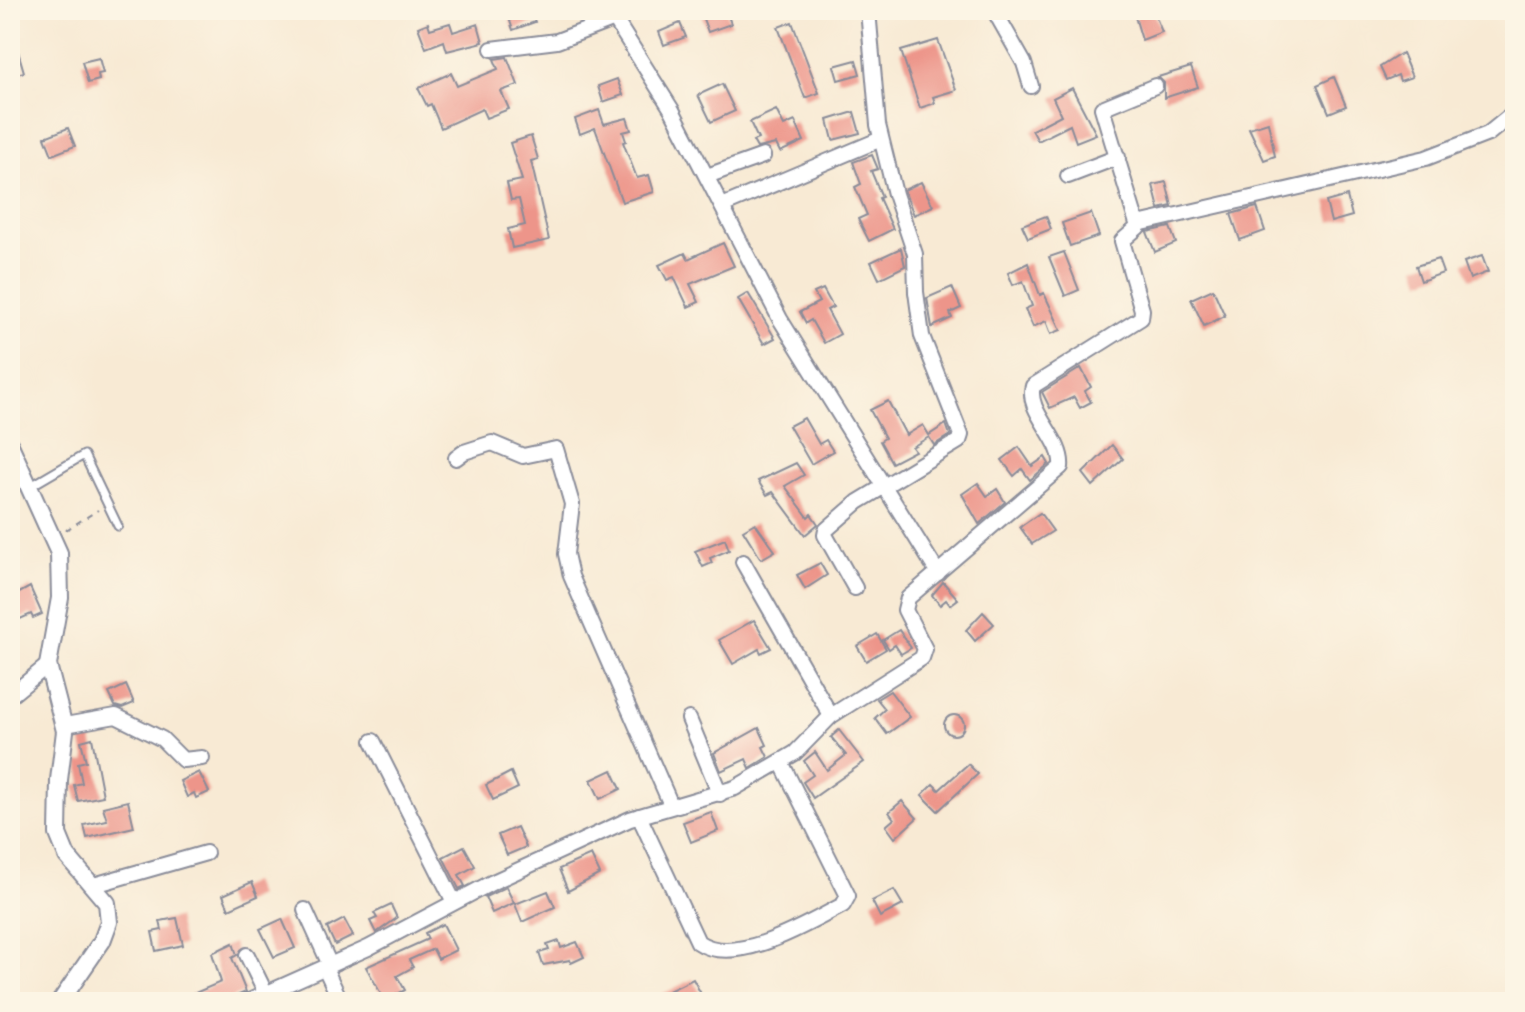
<svg xmlns="http://www.w3.org/2000/svg" width="1525" height="1012" viewBox="0 0 1525 1012" font-family="Alegreya,serif">
  <rect width="100%" height="100%" fill="#fcf5e5"/>
  <filter id="ink" filterUnits="userSpaceOnUse"><feTurbulence type="fractalNoise" baseFrequency=".0125" numOctaves="2"/><feDisplacementMap in="SourceGraphic" scale="16" xChannelSelector="R" yChannelSelector="G"/><feConvolveMatrix kernelMatrix="1 2 1 2 8 2 1 2 1" color-interpolation-filters="sRGB"/></filter>
  <filter id="wash" filterUnits="userSpaceOnUse"><feTurbulence type="fractalNoise" baseFrequency=".006" numOctaves="4" result="noise"/><feDisplacementMap in="SourceGraphic" scale="32" xChannelSelector="R" yChannelSelector="G"/><feGaussianBlur stdDeviation="1.8" result="paint"/><feColorMatrix in="noise" values="0 0 0 0 0 0 0 0 0 0 0 0 0 0 0 0 0 1.4 0 .05"/><feComposite in="paint" operator="in"/></filter>
  <g filter="url(#wash)">
    <rect width="100%" height="100%" fill="#f8ead4"/>
    <g id="blocks">
      <!-- building -->
      <g fill="#ed958a">
        <path d="M521,10H530L535,22L513,30L508,15Z"/>
        <path d="M720,10H726L731,24L708,32L702,16Z"/>
        <path d="M1133,10H1153L1162,32L1142,40Z"/>
        <path d="M792,22L819,93L805,98L778,27Z"/>
        <path d="M428,23L430,29L450,23L453,32L478,24L483,42L447,51L444,41L426,48L418,27Z"/>
        <path d="M680,23L686,37L664,45L659,32Z"/>
        <path d="M13,34L24,72L10,76V35Z"/>
        <path d="M938,40L956,90L933,97L935,103L920,108L901,51Z"/>
        <path d="M1402,53L1412,77L1400,81L1398,75L1386,80L1380,67Z"/>
        <path d="M507,57L518,85L501,91L509,109L486,118L482,109L441,128L431,104L427,106L418,88L451,73L457,86L498,69L494,59Z"/>
        <path d="M99,58L103,73L98,74L99,80L88,83L82,62Z"/>
        <path d="M856,60L860,74L838,80L834,66Z"/>
        <path d="M1191,67L1198,87L1164,98V83L1158,77Z"/>
        <path d="M1334,77L1346,106L1329,113L1317,85Z"/>
        <path d="M617,79L623,95L603,102L598,86Z"/>
        <path d="M722,84L735,111L711,122L698,95Z"/>
        <path d="M1072,88L1096,134L1076,142L1070,125L1038,141L1032,130L1061,115L1053,98Z"/>
        <path d="M599,110L604,124L627,118L631,130L623,132L626,141L623,142L637,178L649,175L654,192L622,202L595,128L580,134L575,119Z"/>
        <path d="M776,110L784,126L795,121L804,141L780,152L776,144L757,148L753,141L758,139L750,122Z"/>
        <path d="M854,112L860,133L833,140L828,120Z"/>
        <path d="M1268,122L1275,156L1264,160L1249,128Z"/>
        <path d="M68,128L75,146L52,155L45,137Z"/>
        <path d="M531,136L538,159L531,161L549,240L512,248L508,229L525,225L519,199L511,200L507,183L522,180L510,143Z"/>
        <path d="M872,155L878,169L871,171L882,197L879,198L893,229L869,241L858,219L867,215L855,187L861,184L853,162Z"/>
        <path d="M921,182L933,206L914,215L904,190Z"/>
        <path d="M1166,182L1172,206L1159,209L1153,185Z"/>
        <path d="M1347,196L1352,216L1331,222L1326,202Z"/>
        <path d="M1257,207L1265,231L1240,240L1231,214Z"/>
        <path d="M1091,213L1099,236L1070,246L1062,223Z"/>
        <path d="M1046,216L1051,229L1028,238L1022,225Z"/>
        <path d="M1170,227L1176,243L1155,252L1147,232Z"/>
        <path d="M723,243L734,266L690,284L699,302L688,307L674,277L667,280L659,265L685,253L688,259Z"/>
        <path d="M901,248L905,266L879,279L871,262Z"/>
        <path d="M1064,252L1079,290L1065,296L1049,257Z"/>
        <path d="M1482,256L1488,272L1470,279L1464,262Z"/>
        <path d="M1438,259L1443,273L1421,281L1416,266Z"/>
        <path d="M1028,263L1040,295L1044,293L1061,330L1051,334L1046,321L1033,327L1025,309L1032,306L1023,281L1013,285L1008,273Z"/>
        <path d="M952,287L961,308L950,313L952,318L932,327L927,298Z"/>
        <path d="M823,289L833,307L827,310L840,334L824,343L811,320L806,323L800,312L819,302L814,293Z"/>
        <path d="M1213,289L1225,316L1204,326L1191,299Z"/>
        <path d="M748,293L775,338L764,344L738,299Z"/>
        <path d="M1081,368L1091,387L1085,391L1091,402L1080,408L1074,397L1050,408L1042,392Z"/>
        <path d="M888,401L906,435L923,425L929,435L946,424L950,435L934,445L929,437L912,447L915,451L892,463L880,441L885,438L870,410Z"/>
        <path d="M804,418L819,444L826,440L833,451L811,464L789,426Z"/>
        <path d="M1112,445L1123,459L1093,486L1083,473Z"/>
        <path d="M1019,447L1032,466L1045,457L1049,464L1030,480L1022,469L1014,476L1002,460Z"/>
        <path d="M796,463L804,475L785,486L808,517L811,514L818,524L805,535L773,492L767,495L758,481Z"/>
        <path d="M978,483L987,496L997,489L1005,502L979,524L962,494Z"/>
        <path d="M1040,513L1053,531L1032,544L1020,527Z"/>
        <path d="M755,523L775,551L761,559L743,530Z"/>
        <path d="M725,539L729,550L710,558L712,563L703,567L695,551Z"/>
        <path d="M820,563L827,575L805,589L797,575Z"/>
        <path d="M943,582L958,599L950,605L946,600L940,605L932,595Z"/>
        <path d="M30,587L42,614L33,618L31,614L18,620L10,598Z"/>
        <path d="M983,612L994,624L975,641L966,630Z"/>
        <path d="M754,620L771,648L761,653L759,649L733,664L719,640Z"/>
        <path d="M899,630L911,648L901,654L895,645L889,649L883,640Z"/>
        <path d="M877,634L886,649L866,661L857,646Z"/>
        <path d="M126,685L134,703L122,708L115,706L109,693Z"/>
        <path d="M890,691L910,717L887,734L875,718L885,709L877,699Z"/>
        <circle cx="954" cy="725" r="10"/>
        <path d="M759,728L767,745L763,747L768,757L750,768L746,759L721,771L714,753Z"/>
        <path d="M839,730L864,762L813,798L803,782L813,775L804,761L815,752L827,770L846,755L831,737Z"/>
        <path d="M92,738L103,796L78,801L74,785L82,783L78,763L86,761L81,741Z"/>
        <path d="M968,764L978,774L938,811L922,795L933,784L939,790Z"/>
        <path d="M612,770L621,789L600,799L591,780Z"/>
        <path d="M199,772L209,792L196,798L194,793L187,797L180,781Z"/>
        <path d="M511,772L518,788L493,800L486,785Z"/>
        <path d="M128,801L134,827L87,838L84,825L107,820L103,807Z"/>
        <path d="M902,801L917,818L895,838L886,826L894,819L889,812Z"/>
        <path d="M711,812L718,831L691,842L683,822Z"/>
        <path d="M517,827L526,847L507,855L498,835Z"/>
        <path d="M464,846L475,866L459,875L465,886L459,889L443,857Z"/>
        <path d="M591,855L600,874L568,891L559,869Z"/>
        <path d="M252,882L258,896L229,909L223,895Z"/>
        <path d="M506,887L514,903L492,913L485,897Z"/>
        <path d="M894,890L903,905L880,917L872,901Z"/>
        <path d="M548,891L555,907L522,922L515,904Z"/>
        <path d="M391,905L397,918L376,933L370,921L377,918L374,913Z"/>
        <path d="M177,918L183,945L156,951L152,932L162,930L160,921Z"/>
        <path d="M282,919L295,948L274,957L260,929Z"/>
        <path d="M344,919L353,936L335,945L327,928Z"/>
        <path d="M443,924L456,950L438,959L433,949L409,960L413,967L397,976L405,990L385,1001L366,967L428,939L425,933Z"/>
        <path d="M559,941L561,948L577,942L584,957L571,963L570,960L543,965L539,953L549,950L547,945Z"/>
        <path d="M233,943L237,955L232,958L246,992L222,1002H174L221,982L212,953Z"/>
        <path d="M693,979L701,994L693,999L686,1002H646Z"/>
      </g>
    </g>
  </g>
  <g filter="url(#ink)">
    <use href="#blocks" fill-opacity="0" stroke="#8a8c99" stroke-width="2"/>
    <g fill="none" stroke-linecap="round" stroke-linejoin="round">
      <defs>
        <path id="service" d="M31,486L84,455L118,526"/>
        <g id="minor">
          <path d="M609,10L672,110L780,319L938,573"/>
          <path d="M994,10L1024,63L1031,86"/>
          <path d="M492,49L557,41L615,19"/>
          <path d="M707,176L763,156"/>
          <path d="M1068,176L1118,157"/>
          <path d="M722,206L881,139"/>
          <path d="M1138,224L1426,158L1488,134L1515,112"/>
          <path d="M456,458L464,452L492,443L523,456L556,449L572,504L566,554L571,576L671,805"/>
          <path d="M743,562L831,716"/>
          <path d="M855,588L825,535L826,530L858,502L959,441L961,435L922,336L916,292L915,254L895,194L878,125L868,10"/>
          <path d="M10,696L48,665"/>
          <path d="M689,719L720,794"/>
          <path d="M65,725L116,716L162,739L183,760L202,758"/>
          <path d="M373,741L454,902"/>
          <path d="M639,816L698,942C735,968 809,923 843,905L848,896L781,762"/>
          <path d="M94,885L206,853"/>
          <path d="M305,910L330,965"/>
          <path d="M247,955L266,994"/>
          <path d="M325,968L341,1002"/>
          <path d="M247,1002L368,948L493,882L630,819L735,788L795,753L831,716L922,658L925,649L905,610L908,598L1061,467C1064,439 1025,412 1033,386L1141,318L1142,310L1122,241L1138,227L1102,108L1155,86"/>
        </g>
        <path id="tertiary" d="M10,445L59,553L60,598L48,665L65,731L59,780L58,834L67,856L107,903L109,922L102,941L60,1002"/>
      </defs>
      <!-- service casing -->
      <use href="#service" stroke="#8a8c99" stroke-width="11"/>
      <!-- minor casing -->
      <use href="#minor" stroke="#8a8c99" stroke-width="18"/>
      <!-- tertiary casing -->
      <use href="#tertiary" stroke="#8a8c99" stroke-width="20"/>
      <!-- path -->
      <path stroke="#8a8c99" stroke-width="2" stroke-dasharray="6 6" stroke-linecap="butt" d="M66,530L98,510"/>
      <!-- service -->
      <use href="#service" stroke="#fff" stroke-width="7"/>
      <!-- minor -->
      <use href="#minor" stroke="#fff" stroke-width="14"/>
      <!-- tertiary -->
      <use href="#tertiary" stroke="#fff" stroke-width="16"/>
    </g>
  </g>
  <!-- margin -->
  <rect width="1525" height="1012" fill="none" stroke="#fcf5e5" stroke-width="40"/>
</svg>
